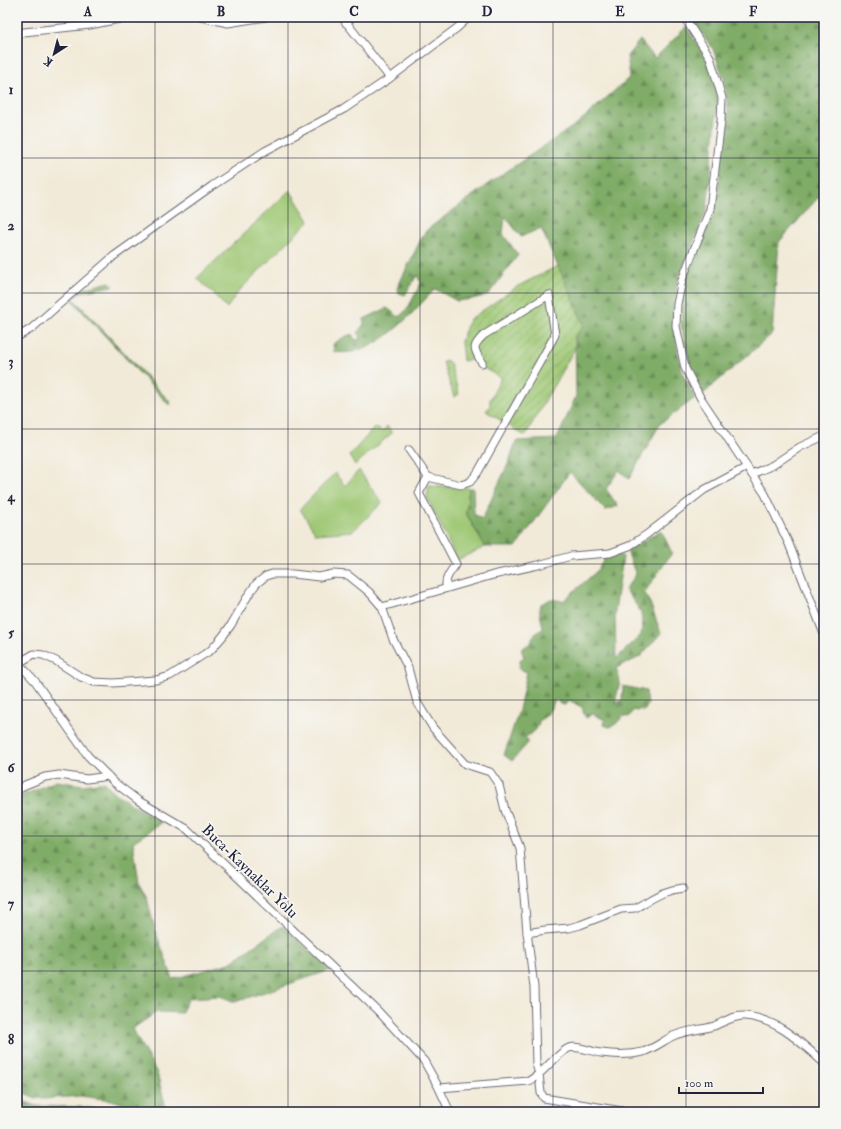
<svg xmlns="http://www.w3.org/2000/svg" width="841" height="1129" viewBox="0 0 841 1129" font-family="'IM FELL Double Pica',serif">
  <defs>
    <pattern id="forest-firs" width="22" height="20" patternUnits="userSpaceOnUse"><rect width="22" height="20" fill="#7fac66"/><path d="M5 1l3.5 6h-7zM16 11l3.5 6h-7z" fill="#688c55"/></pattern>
    <pattern id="garden-furrows" width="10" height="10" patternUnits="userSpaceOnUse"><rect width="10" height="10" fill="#9fc874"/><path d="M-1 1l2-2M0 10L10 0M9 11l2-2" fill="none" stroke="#81a260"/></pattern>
  </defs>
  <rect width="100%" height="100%" fill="#f6f6f2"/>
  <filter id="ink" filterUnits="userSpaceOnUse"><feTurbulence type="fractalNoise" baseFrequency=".025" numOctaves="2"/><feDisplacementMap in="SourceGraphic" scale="8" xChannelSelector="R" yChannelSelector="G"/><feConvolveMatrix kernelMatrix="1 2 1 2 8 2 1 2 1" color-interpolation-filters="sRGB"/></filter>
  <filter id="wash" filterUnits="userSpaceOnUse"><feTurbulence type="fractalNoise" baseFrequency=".012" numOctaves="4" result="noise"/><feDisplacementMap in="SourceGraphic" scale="16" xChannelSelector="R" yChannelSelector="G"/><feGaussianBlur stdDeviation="0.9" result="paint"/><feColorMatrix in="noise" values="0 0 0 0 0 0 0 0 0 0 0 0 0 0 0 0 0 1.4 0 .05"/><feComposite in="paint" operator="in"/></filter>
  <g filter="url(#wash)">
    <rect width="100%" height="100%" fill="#f2ead8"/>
    <!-- grass -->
    <g fill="#9fc874" stroke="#607558">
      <path d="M290,190L309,221L238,292L227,308L211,291L197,278Z"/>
      <path d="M446,360L450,363L459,394L454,397L443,362Z"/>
      <path d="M387,426L392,433L355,465L349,456L375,427L383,432Z"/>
      <path d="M359,470L382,503L353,531L316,534L300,509L335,473L345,486Z"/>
      <path d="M429,486L469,488L466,513L485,547L457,560L427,497Z"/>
    </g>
    <!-- forest -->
    <g fill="url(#forest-firs)" stroke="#506750">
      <path d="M694,17H824V191L779,242L772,334L703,394L691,369L681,325L685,280L715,211L728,111L724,79L713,49L692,19Z"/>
      <path d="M686,27L709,62L718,98L707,209L678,280L673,308L677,348L683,375L695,398L660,424L629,479L619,470L606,489L618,506L605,510L570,472L516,547H485L466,513L469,488H473L474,514L482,519L509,462L516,441L557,439L576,396L575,336L584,325L541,228L521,237L505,216L503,234L518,255L488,295L472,299L457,301L435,289C410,315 375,359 334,352L333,344L344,337L352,334L355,340L360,339L358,332L364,324V319L387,308L399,317L408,308L421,283L417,275L405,295L399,293L397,288L423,235L428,229L488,184L578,123L630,77L627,56L640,40L655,58Z"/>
      <path d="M110,282L113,286L82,292L73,298L171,403L169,405L71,299L83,289Z"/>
      <path d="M661,530L672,553L644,593L650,603L661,633L640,657L616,668L620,681L615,703L622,700L623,686L646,691L648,704L645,710L642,711L640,709L637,711L633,710L629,717L623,716L616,724L609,727L604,725L605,720L593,714L586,718L583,712V708L569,700L565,705L560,704L556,699L547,715L539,721C538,730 533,733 525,737L528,743L512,761L504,755L519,710L527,672L519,669L520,660L524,657L521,649L531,643C533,635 536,632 543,629C542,620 538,612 541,604L551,599L563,601L597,571L605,558L619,554L623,557L615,611L616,659L641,635L642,626L641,612L625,589L636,575L627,551Z"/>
      <path d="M56,781L83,785L104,782C120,799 141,810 162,822L151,830L133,842L139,883L147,898L155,930L173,979L230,963L282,926L331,970L235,1002L220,996L189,998L181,1013L157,1012L132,1029L157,1073L167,1112H146L112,1100L80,1096L43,1099L36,1098L17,1090V798Z"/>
      <path d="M17,1099L37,1106L80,1107L107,1110L114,1112H17Z"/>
    </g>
    <!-- garden -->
    <path fill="url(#garden-furrows)" stroke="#607558" d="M558,266L584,325L575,336V348L525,436L486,411L490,406V400L501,378L480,366L479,362L475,359L463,361L461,341L469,320L518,286Z"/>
  </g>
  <g filter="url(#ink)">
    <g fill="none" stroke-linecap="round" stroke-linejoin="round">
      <defs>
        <g id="minor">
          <path d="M201,17L228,23L266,17"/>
          <path d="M342,17L390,78"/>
          <path d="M684,17L710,57L722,98L721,121L710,209L682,280L677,304L676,326L685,368L700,397L765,494L789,544L824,634"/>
          <path d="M346,23L352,17"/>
          <path d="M17,35L24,32L90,25L129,17"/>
          <path d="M17,337L31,329L114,256L212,186L265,151L344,109L390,78L457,28L469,17"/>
          <path d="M409,450L428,477L419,493L456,564C451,571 443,580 447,588"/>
          <path d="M752,474L773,465L800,447L824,436"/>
          <path d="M428,477L461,485L470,482L478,472L555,335L549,295L484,335C471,347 474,349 482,363"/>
          <path d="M382,607L493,575L538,565L571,556L610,553L629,546L646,535L704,490L747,467"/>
          <path d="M17,791L25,785L45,777L59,775L87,779L108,776"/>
          <path d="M527,933L545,930L569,928L580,925L621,909L635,908L639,906C655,897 664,890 683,888"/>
          <path d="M439,1088L529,1081L539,1074L536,1064L534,987L527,932L520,848L505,810L499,785L490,772L465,764L433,728L417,702L408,668L393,639L382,607L369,592L348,575L333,574L319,577L293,574H272L266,576L256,584L249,594L231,625L223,636L211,650L170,676L156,680L113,683L94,682L81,677L56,661L43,655L34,654L17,664L22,667L35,681L88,756L115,783L139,801L187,829L378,1011L424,1061L439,1088L450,1112"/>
          <path d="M628,1112L544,1098L541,1093L539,1074C546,1068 561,1051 569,1048C579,1045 591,1052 601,1053C615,1055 630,1055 643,1052C655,1048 663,1041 673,1036C686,1030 701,1030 714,1026C724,1022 734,1015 745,1016C778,1019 800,1042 824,1063"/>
        </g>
      </defs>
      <!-- minor casing -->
      <use href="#minor" stroke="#6b6872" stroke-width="9"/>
      <!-- minor -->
      <use href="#minor" stroke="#fff" stroke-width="7"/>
    </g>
  </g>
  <!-- grid -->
  <path fill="none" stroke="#22223b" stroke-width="1" stroke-opacity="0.55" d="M155,17V1112M288,17V1112M420,17V1112M553,17V1112M686,17V1112M17,158H824M17,293H824M17,429H824M17,564H824M17,700H824M17,836H824M17,971H824"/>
  <g text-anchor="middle" stroke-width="3.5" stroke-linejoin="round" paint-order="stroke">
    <!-- street labels -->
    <g font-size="15" fill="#22223b" stroke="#f6f6f2">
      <text transform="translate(250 871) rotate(44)" y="5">Buca-Kaynaklar Yolu</text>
    </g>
  </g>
  <!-- margin -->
  <rect width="841" height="1129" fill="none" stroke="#f6f6f2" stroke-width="44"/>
  <!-- north arrow -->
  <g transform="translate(54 54) rotate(216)" stroke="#f6f6f2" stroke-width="3" paint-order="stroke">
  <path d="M0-3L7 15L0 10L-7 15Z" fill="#22223b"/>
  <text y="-6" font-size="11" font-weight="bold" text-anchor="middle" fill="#22223b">K</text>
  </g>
  <!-- scale -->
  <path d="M679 1087v6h84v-6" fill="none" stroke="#22223b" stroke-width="2"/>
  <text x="685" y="1087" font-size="12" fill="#22223b" stroke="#f6f6f2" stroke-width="3" paint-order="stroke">100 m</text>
  <rect x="22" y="22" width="797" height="1085" fill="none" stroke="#22223b" stroke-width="1.5"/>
  <g font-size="13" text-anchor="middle" font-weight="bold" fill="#22223b">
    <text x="88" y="16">A</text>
    <text x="221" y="16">B</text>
    <text x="354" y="16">C</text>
    <text x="487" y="16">D</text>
    <text x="620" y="16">E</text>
    <text x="753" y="16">F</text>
    <text x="11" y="94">1</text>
    <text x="11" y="230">2</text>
    <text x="11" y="366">3</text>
    <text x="11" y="501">4</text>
    <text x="11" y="637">5</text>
    <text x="11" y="772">6</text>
    <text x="11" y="908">7</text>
    <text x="11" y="1044">8</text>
  </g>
</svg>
